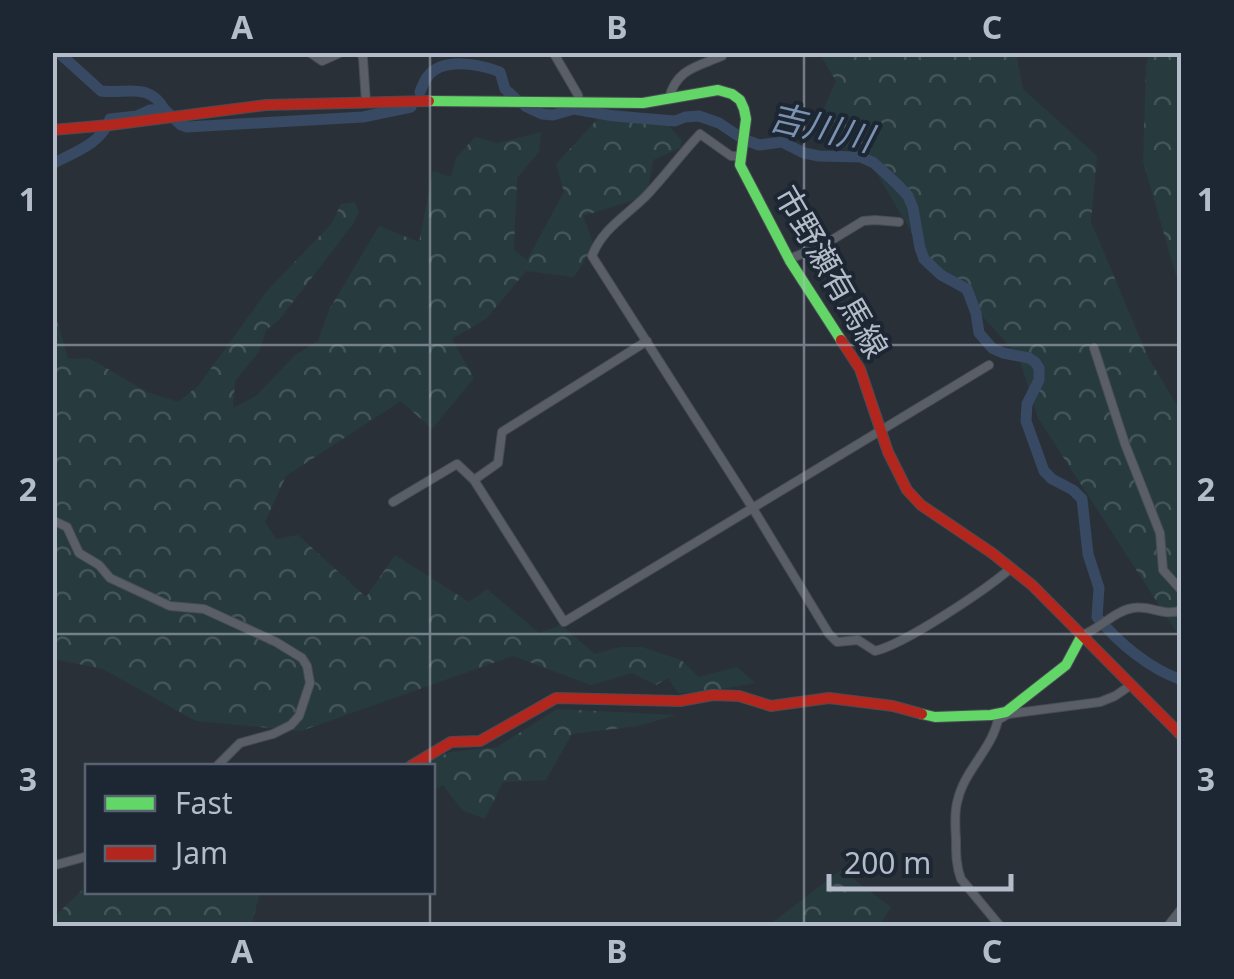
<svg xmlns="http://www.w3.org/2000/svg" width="1234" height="979" viewBox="0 0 1234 979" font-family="'Noto Sans','Noto Sans JP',sans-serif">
  <defs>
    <pattern id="forest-crowns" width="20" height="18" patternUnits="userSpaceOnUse" patternTransform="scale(2.5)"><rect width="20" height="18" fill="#273a3e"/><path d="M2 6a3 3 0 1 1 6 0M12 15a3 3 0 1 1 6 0" fill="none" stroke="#445559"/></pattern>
  </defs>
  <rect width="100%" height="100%" fill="#2a3038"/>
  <!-- forest -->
  <g fill="url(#forest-crowns)">
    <path d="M1149,52L1181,53V293L1143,161L1146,67Z"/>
    <path d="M819,53H1016L1023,89L1097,156L1091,222L1148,357L1181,412V639L1038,418L1018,355L923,252L875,170L817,124L836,81Z"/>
    <path d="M617,109L661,117L682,141L680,148L653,160L647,196L583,216L594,245L574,277L526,271L487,318L452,339L474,378L432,429L401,401L286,476L265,522L276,539L298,535L366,597L395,555L469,602L487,589L539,633L561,625L595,654L620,647H642L681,660L699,677L737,667L755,683L704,692L678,693L668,678L656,685L632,673L591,685L513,656L301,731L196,721L103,669L53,659V306L68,359L89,358L147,392L178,402L199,385L267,291L332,223L341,204L355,202L359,212L353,224L279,320L266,330L259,352L235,381L233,408L256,396L295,355L318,341L329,310L379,226L419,242L433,171L451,177L456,158L475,137L498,143L541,132L539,152L517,178L514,250L527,260L564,192L556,164L604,112Z"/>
    <path d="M557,709L676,715L638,726L572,734L546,780L503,782L485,819L462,810L443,785L433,791L432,766H412L451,752L497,747Z"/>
    <path d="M841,870L891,907L879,926H768Z"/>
    <path d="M87,888L88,892H260L251,926H53V918L81,891Z"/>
  </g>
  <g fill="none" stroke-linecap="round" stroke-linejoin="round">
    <!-- river -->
    <g stroke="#384963" stroke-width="11">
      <path d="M58,52L101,91C126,94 149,82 164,109"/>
      <path d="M420,92C422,87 424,81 428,76C443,57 480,64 500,72L505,89L515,98"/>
      <path d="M525,106L542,114L553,115L574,109L614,116L675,121L685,117L699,116L719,123L743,139L759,145L782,142L804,153L819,156L861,157L874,163L897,184L908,196L913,208L920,248L924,259L941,275L967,289L976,313L979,333L992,348L1003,353L1029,358L1035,362L1039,368V380L1027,404L1026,421L1044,471L1052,479L1073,490L1082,499L1088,554L1099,588L1097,617C1118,642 1149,669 1182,680"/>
      <path d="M52,164C75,152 101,144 110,119L137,116L150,110L164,109L181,125L187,127L363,117L411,107"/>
    </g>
    <defs>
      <g id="street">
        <path d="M309,52L322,61L342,52"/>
        <path d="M361,52L363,58L366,102"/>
        <path d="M553,52L578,95L579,102"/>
        <path d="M669,98C677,69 696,67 722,56L724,52"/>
        <path d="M740,156H731L700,134C681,154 665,176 646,196C626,216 602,229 592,256L752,507L829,634L837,642L858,640L875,651C905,644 987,589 1011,568"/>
        <path d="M789,259L822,246L863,221L875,220L899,222"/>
        <path d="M1094,348L1125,444L1160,533L1163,570L1182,591"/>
        <path d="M474,480L498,463L502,432L647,341"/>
        <path d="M393,502L457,464L474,480L564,622L989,365"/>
        <path d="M52,520L67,527L79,553L99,565L110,578L170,606L204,609L276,642L302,658L307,666L310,683L299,716L291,725L273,734L240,743L217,766"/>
        <path d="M1082,635C1100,629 1114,611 1133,608C1150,605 1164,617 1182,610"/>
        <path d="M1006,712L1008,714L1100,702L1115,696L1131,685"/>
        <path d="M52,866L88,856"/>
        <path d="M1000,926L961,879C956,866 956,853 956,839C955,826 954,811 958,799C965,770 991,750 998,720L1008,714"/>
        <path d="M1168,926L1182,908"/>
      </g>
      <g id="fast">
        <path d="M429,101L643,103L718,90L732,94L740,100L744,109L746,119L740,165L790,261L841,340"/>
        <path d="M922,714L935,717L991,715L1006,712L1066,665L1082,635"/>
      </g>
      <g id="jam">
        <path d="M52,130L110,125L266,105L429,101"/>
        <path d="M841,340L860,369L888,452L907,490L921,505L992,553L1032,585L1182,736"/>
        <path d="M411,766L451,742L480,741L556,698L680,701L713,695L739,696L771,706L829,698L893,706L922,714"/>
      </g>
    </defs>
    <!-- street casing -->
    <use href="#street" stroke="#484c53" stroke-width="10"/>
    <!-- fast casing -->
    <use href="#fast" stroke="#484c53" stroke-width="12"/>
    <!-- jam casing -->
    <use href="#jam" stroke="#484c53" stroke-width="12"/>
    <!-- street -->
    <use href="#street" stroke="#5a5e66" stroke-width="8"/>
    <!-- fast -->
    <use href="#fast" stroke="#63d668" stroke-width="10"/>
    <!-- jam -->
    <use href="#jam" stroke="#b3261e" stroke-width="10"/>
  </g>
  <!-- grid -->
  <path fill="none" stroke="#b4bcc9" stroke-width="2.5" stroke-opacity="0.55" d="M430,52V766M804,52V926M52,345H1182M52,634H1182M430,892V926"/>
  <g text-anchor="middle" stroke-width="8" stroke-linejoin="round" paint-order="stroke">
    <!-- street labels -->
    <g font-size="32" fill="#b4bcc9" stroke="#1d2633">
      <text transform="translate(831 272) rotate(60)" y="11">市野瀬有馬線</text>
    </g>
    <!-- water labels -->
    <g font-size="35" font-style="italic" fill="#7c92b1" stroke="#1d2633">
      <text transform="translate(821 128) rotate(13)" y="12">吉川川</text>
    </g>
  </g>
  <!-- border -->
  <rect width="1234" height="979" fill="none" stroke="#1d2633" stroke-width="110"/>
  <!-- legend -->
  <rect x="85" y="764" width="350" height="130" fill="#1d2633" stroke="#59626f" stroke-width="2.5"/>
  <rect x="105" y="796" width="50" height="15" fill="#63d668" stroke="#59626f" stroke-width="2.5"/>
  <text x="175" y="814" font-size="30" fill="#b4bcc9">Fast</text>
  <rect x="105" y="846" width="50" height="15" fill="#b3261e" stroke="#59626f" stroke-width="2.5"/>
  <text x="175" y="864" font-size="30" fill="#b4bcc9">Jam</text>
  <!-- scale -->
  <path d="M829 874v15h182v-15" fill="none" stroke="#b4bcc9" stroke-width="5"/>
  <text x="844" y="874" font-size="30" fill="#b4bcc9" stroke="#1d2633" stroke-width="8" paint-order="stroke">200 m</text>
  <rect x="55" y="55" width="1124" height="869" fill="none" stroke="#b4bcc9" stroke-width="4"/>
  <g font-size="32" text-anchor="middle" font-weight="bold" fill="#b4bcc9">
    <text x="242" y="39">A</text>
    <text x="617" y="39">B</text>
    <text x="992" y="39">C</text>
    <text x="28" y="211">1</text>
    <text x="1206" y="211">1</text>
    <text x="28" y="501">2</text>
    <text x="1206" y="501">2</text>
    <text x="28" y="791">3</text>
    <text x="1206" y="791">3</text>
    <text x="242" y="963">A</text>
    <text x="617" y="963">B</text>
    <text x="992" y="963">C</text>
  </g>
</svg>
